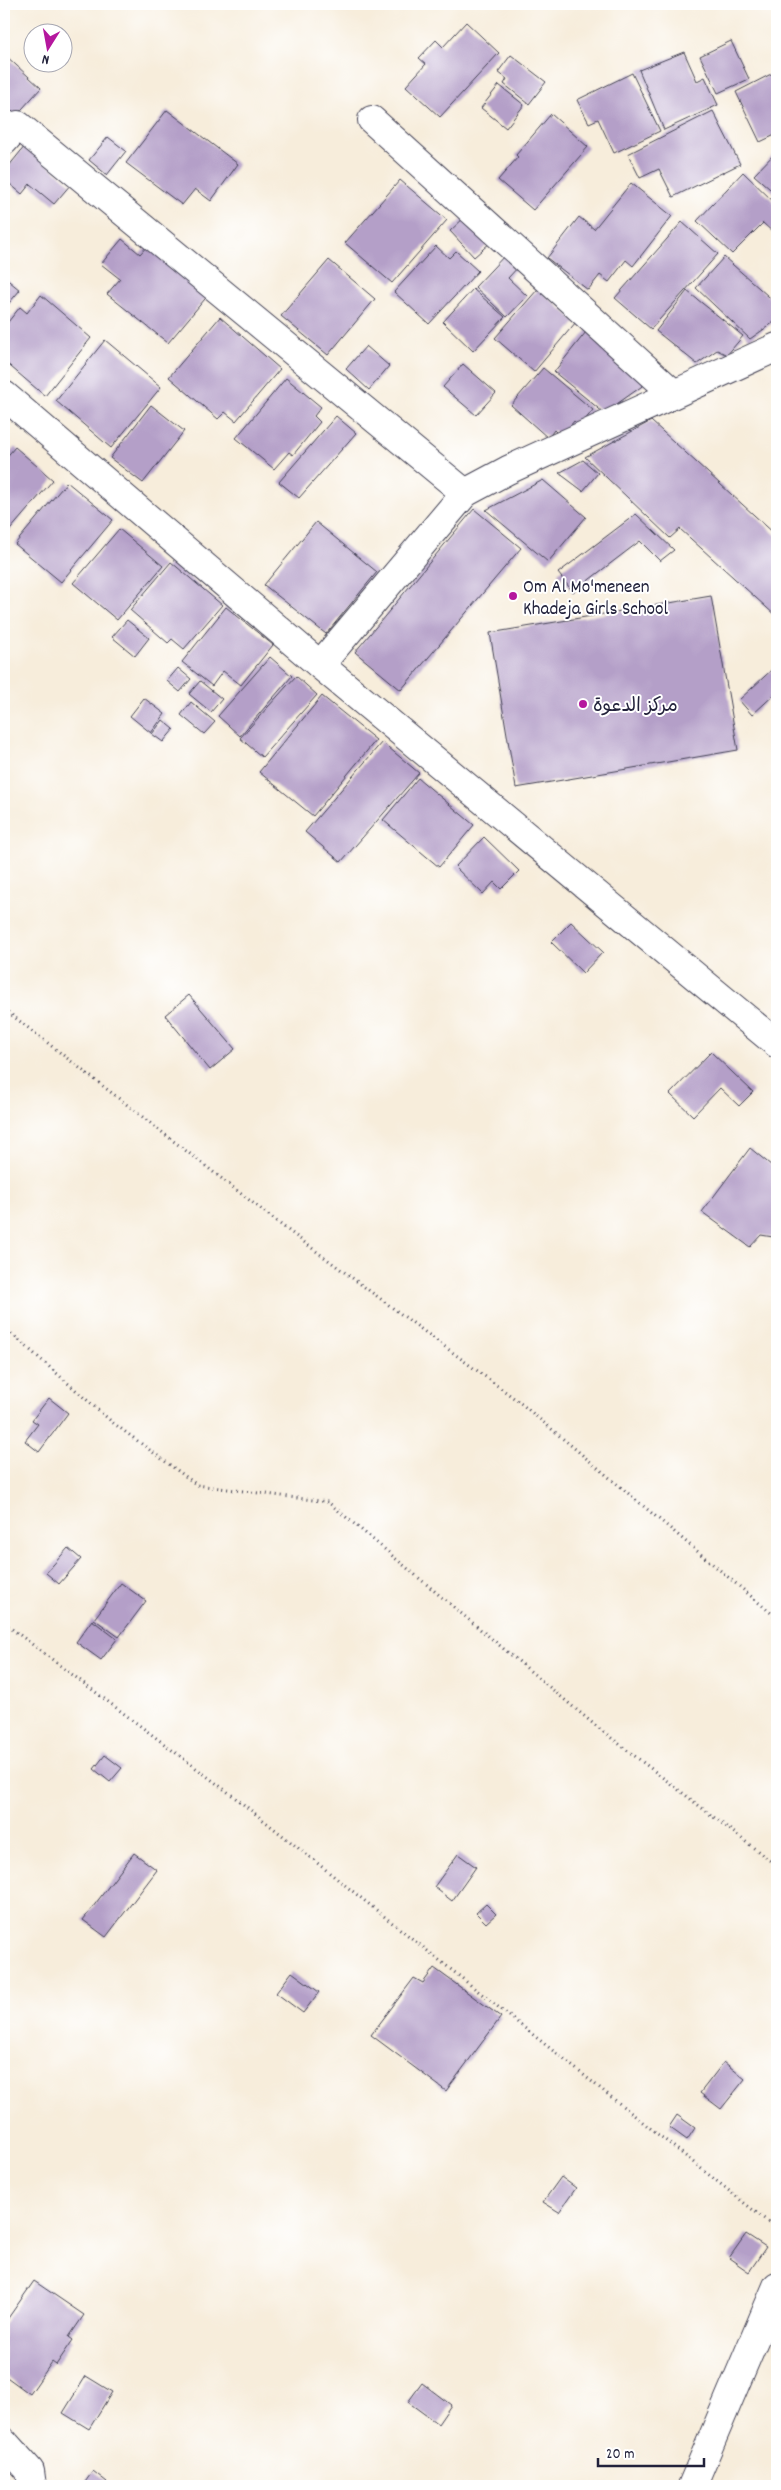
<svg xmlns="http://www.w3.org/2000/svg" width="781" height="2490" viewBox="0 0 781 2490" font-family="Dekko,'Playpen Sans Arabic',sans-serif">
  <rect width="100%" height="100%" fill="#fff"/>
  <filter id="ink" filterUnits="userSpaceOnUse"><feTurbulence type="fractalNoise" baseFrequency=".02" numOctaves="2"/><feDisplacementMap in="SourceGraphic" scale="10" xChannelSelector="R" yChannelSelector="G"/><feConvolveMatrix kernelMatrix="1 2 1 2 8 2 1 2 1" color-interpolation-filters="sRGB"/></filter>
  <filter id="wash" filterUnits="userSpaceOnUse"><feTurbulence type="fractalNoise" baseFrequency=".0096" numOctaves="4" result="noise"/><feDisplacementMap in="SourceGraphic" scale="20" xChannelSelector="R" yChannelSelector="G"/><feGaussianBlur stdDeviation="1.12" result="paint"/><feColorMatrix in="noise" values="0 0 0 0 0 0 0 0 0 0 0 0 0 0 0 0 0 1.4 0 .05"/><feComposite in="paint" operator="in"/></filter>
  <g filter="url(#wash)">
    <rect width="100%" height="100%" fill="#f7eddb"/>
    <g id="blocks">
      <!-- building -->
      <g fill="#b49fc8">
        <path d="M466,22L499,53L440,117L406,86L426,64L419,58L436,40L443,47Z"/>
        <path d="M731,41L749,79L718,93L700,56Z"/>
        <path d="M684,52L697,81L705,77L718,105L664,130L639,70Z"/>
        <path d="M4,54L41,88L4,129Z"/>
        <path d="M511,55L546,82L529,104L504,84L507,79L498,72Z"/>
        <path d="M777,71V134L760,142L736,92Z"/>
        <path d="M632,73L660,131L614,153L598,119L589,123L577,100Z"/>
        <path d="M499,85L524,105L506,128L481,108Z"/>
        <path d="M167,110L238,164L211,201L195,189L182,205L126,163Z"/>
        <path d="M713,111L740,164L673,197L659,169L640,178L628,154Z"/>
        <path d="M551,114L588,147L533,210L498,180L518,157L516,155Z"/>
        <path d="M108,137L126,151L107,175L89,160Z"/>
        <path d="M25,146L71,184L54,204L30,184L22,194L4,179V172Z"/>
        <path d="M777,151V195L754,175Z"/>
        <path d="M743,172L777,205V233L776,235L763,223L732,254L697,221Z"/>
        <path d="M400,180L447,220L392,283L345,243Z"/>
        <path d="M631,183L672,216L633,266L626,260L609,282L600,275L588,290L547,258L579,217L594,229Z"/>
        <path d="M466,216L491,242L474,257L450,231Z"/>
        <path d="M682,222L718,254L651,329L615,298Z"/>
        <path d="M122,239L140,254L150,243L210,293L168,343L107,294L120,279L101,264Z"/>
        <path d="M436,246L449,258L456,251L478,271L429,324L394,292Z"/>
        <path d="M507,253L520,265L508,278L527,296L507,317L475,287Z"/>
        <path d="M724,257L777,304V320L750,339L696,288Z"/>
        <path d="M329,260L375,299L328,355L281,316Z"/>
        <path d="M4,277L20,290L4,309Z"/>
        <path d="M473,289L505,317L473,351L443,322Z"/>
        <path d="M538,289L576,322L534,372L495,338Z"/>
        <path d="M687,291L743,336L727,355L717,350L697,364L656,331Z"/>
        <path d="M41,295L91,338L45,396L4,361V327L20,307L27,313Z"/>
        <path d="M220,317L280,369L236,421L225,412L218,419L169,377Z"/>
        <path d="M590,327L648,382L604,413L554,372Z"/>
        <path d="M105,340L161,387L111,448L56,401Z"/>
        <path d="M366,346L389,366L369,390L346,369Z"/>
        <path d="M463,364L496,393L476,415L443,387Z"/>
        <path d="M543,368L593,410L580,426L574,421L561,437L554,430L548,438L511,405Z"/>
        <path d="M286,378L321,407L314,416L320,422L293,455L289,452L274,469L236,438Z"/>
        <path d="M151,405L184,431L143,483L110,458Z"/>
        <path d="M336,416L356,433L299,498L279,482Z"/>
        <path d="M651,421L777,536V617L680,529L670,538L585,457Z"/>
        <path d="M15,447L53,480L4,537V460Z"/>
        <path d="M583,460L598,473L583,491L559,473Z"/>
        <path d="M543,480L586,517L548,562L486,510Z"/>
        <path d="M67,482L113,520L61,582L15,544Z"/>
        <path d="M474,509L521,548L401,690L355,652Z"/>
        <path d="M636,514L674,550L660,561L640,541L573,592L558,573Z"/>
        <path d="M316,522L377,572L326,634L264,585Z"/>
        <path d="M119,529L163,566L117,620L73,583Z"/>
        <path d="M171,562L222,605L184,649L172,639L168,643L130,610Z"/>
        <path d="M711,596L738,750L516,788L490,633Z"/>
        <path d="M226,607L273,645L241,685L223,671L212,686L182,662Z"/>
        <path d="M127,620L149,638L135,656L112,637Z"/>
        <path d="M270,657L292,676L240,736L218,716Z"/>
        <path d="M777,665V692L752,715L739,700Z"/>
        <path d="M178,668L191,679L180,692L167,681Z"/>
        <path d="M296,676L317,695L262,757L240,738Z"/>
        <path d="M200,681L222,699L211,712L189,694Z"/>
        <path d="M322,696L376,740L313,816L259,772Z"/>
        <path d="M144,698L165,714L151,733L130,716Z"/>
        <path d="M191,702L215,722L204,734L181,715Z"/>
        <path d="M163,720L174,729L163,742L152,734Z"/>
        <path d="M382,742L419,773L341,862L305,832Z"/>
        <path d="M418,778L474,825L439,867L383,820Z"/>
        <path d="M484,837L519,871L501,889L494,882L483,894L455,867Z"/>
        <path d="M571,922L603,952L583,973L551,942Z"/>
        <path d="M189,995L235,1049L210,1070L165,1015Z"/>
        <path d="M711,1052L753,1092L739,1106L720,1088L693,1116L670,1094Z"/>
        <path d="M750,1148L777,1170V1232L773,1237L761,1235L750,1247L702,1212Z"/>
        <path d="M49,1398L68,1413L39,1452L25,1441L38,1424L32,1420Z"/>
        <path d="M68,1548L81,1559L59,1584L46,1573Z"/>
        <path d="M121,1583L146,1601L119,1637L94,1619Z"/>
        <path d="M92,1620L117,1639L101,1660L76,1642Z"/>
        <path d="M105,1755L122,1768L110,1782L94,1769Z"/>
        <path d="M134,1853L157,1870L106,1937L83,1920Z"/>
        <path d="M458,1854L476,1867L452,1901L434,1887Z"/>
        <path d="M486,1904L496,1914L486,1923L476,1913Z"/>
        <path d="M434,1968L501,2017L446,2091L371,2035L414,1978L423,1983Z"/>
        <path d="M292,1972L319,1992L303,2013L276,1993Z"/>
        <path d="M724,2062L745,2079L721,2109L700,2093Z"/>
        <path d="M677,2115L695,2128L687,2140L669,2127Z"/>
        <path d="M561,2177L576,2188L559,2212L543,2202Z"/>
        <path d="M746,2234L766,2247L749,2272L729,2258Z"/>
        <path d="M34,2281L84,2315L69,2337L73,2340L56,2365L52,2362L30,2394L4,2375V2324Z"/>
        <path d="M86,2376L112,2392L89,2429L63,2413Z"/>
        <path d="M422,2383L451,2405L438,2424L408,2402Z"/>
        <path d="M93,2471L107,2482L104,2486L83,2485Z"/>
      </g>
    </g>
  </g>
  <g filter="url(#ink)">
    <use href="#blocks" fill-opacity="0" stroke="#424053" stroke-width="1"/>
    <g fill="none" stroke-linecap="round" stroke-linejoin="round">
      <defs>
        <g id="minor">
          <path d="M372,120L673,393"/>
          <path d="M4,141L18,125L465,493"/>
          <path d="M4,395L320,665L777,1044"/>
          <path d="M320,665L465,493L508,470L777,347"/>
          <path d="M4,2442L30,2471L32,2486"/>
          <path d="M692,2486L777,2286"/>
        </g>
      </defs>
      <!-- minor casing -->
      <use href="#minor" stroke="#424053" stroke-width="30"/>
      <!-- path -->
      <g stroke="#424053" stroke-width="3" stroke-dasharray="1 4" stroke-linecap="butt">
        <path d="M4,1009L289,1231L518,1401L777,1618"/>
        <path d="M4,1327L112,1422L197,1485L328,1502L596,1726L777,1866"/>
        <path d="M4,1623L233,1796L777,2229"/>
      </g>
      <!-- minor -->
      <use href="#minor" stroke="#fff" stroke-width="28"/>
    </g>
  </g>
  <!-- markers -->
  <g fill="#b5179e" stroke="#fff" stroke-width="2">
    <circle cx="513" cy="596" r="5"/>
    <circle cx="583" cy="704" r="5"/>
  </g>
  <g text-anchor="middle" stroke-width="4" stroke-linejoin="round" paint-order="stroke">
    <!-- poi labels -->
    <g font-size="19" fill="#22223b" stroke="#fff" text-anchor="start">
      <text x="523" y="592">Om Al Mo'meneen<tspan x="523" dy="22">Khadeja Girls School</tspan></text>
      <text x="593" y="711">مركز الدعوة</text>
    </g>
  </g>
  <!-- margin -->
  <rect width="781" height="2490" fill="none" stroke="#fff" stroke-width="20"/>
  <!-- north arrow -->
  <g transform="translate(48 48) rotate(191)"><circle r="24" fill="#ffffff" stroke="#a7a7b1"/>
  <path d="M0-4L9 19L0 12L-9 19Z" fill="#b5179e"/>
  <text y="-8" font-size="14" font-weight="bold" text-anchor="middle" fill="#22223b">N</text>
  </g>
  <!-- scale -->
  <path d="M598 2458v8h106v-8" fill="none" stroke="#22223b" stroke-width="2.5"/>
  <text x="606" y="2458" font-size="15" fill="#22223b" stroke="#ffffff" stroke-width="4" paint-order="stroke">20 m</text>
</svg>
